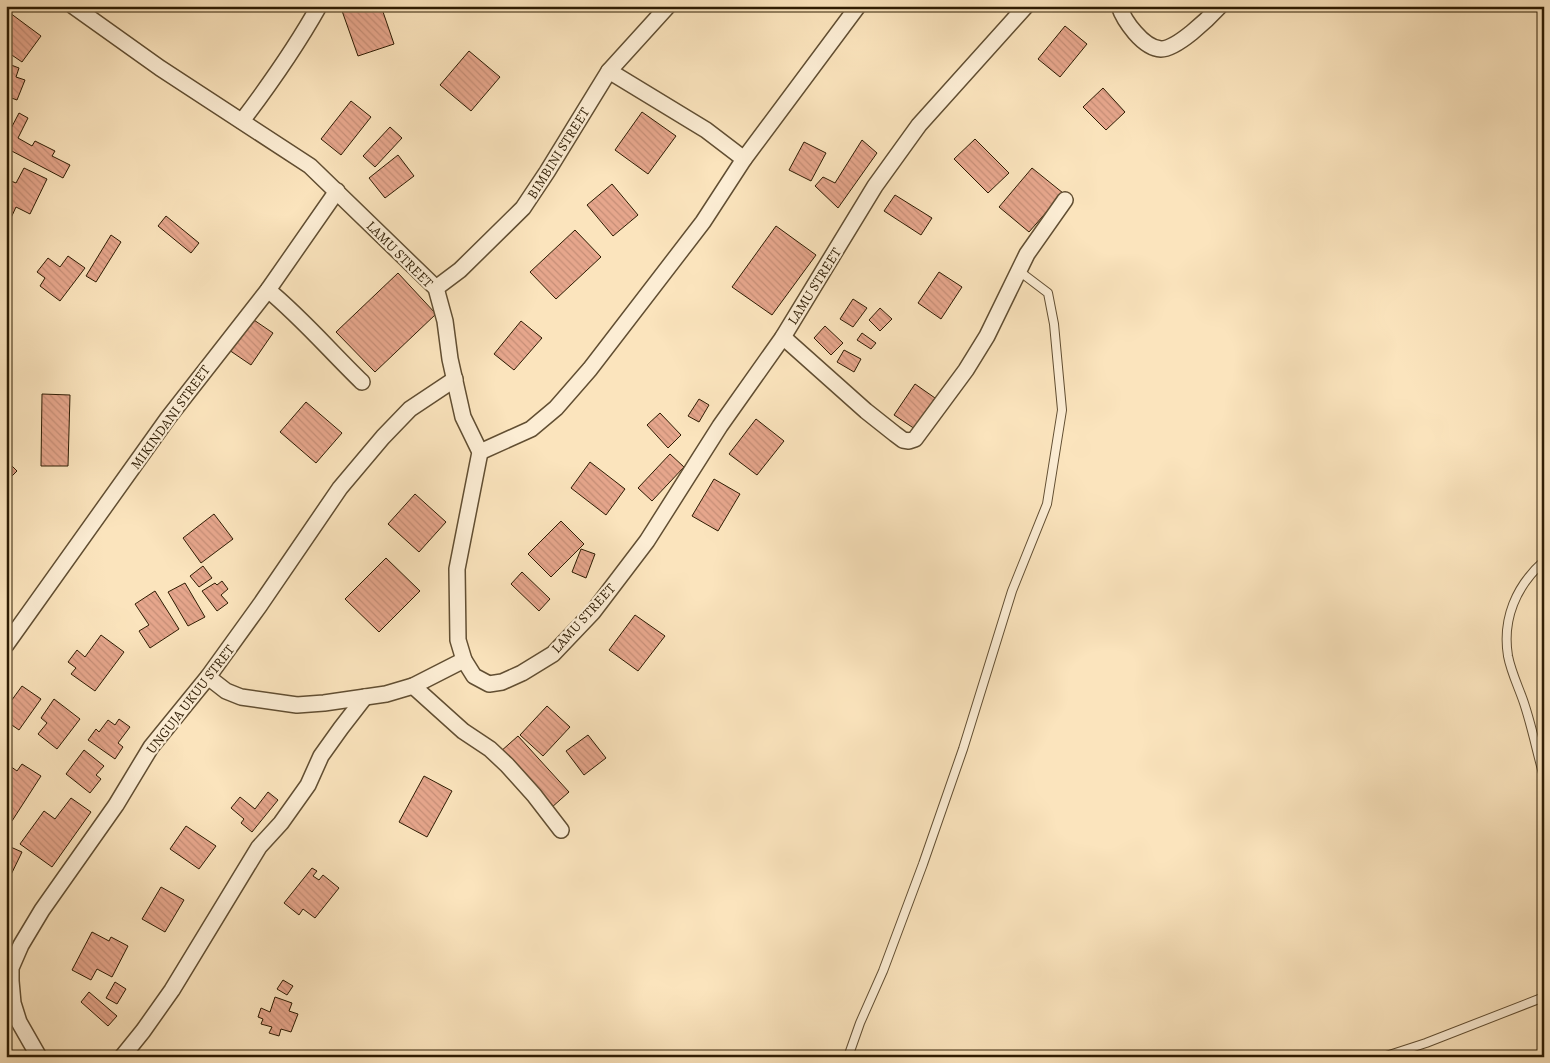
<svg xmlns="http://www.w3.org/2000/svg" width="1550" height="1063" viewBox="0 0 1550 1063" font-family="Alegreya,serif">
  <defs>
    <pattern id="building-back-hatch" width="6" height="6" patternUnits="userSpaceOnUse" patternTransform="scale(1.25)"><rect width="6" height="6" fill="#e6a68c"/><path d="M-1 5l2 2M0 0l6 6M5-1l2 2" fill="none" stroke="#c68e77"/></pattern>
  </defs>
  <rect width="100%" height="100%" fill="#fbe4bd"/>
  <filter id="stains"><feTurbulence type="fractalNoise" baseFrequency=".004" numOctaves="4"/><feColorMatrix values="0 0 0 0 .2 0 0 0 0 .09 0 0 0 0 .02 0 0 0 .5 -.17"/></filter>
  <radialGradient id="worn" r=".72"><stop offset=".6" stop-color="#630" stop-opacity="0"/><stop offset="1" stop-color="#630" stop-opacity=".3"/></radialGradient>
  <!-- building -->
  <g fill="url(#building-back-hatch)" stroke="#2e1c03">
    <path d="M347,6H381L394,44L358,56L341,8Z"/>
    <path d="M6,10L41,36L22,62L6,51Z"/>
    <path d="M1065,26L1087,44L1060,77L1038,59Z"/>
    <path d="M469,51L500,77L471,111L440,85Z"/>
    <path d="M6,63L19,68L16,77L25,80L17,100L6,96L8,82H6Z"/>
    <path d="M1103,88L1125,112L1106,130L1083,107Z"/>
    <path d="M351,101L371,117L341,155L321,139Z"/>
    <path d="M642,112L676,136L648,174L615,150Z"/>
    <path d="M19,113L28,118L18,138L32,146L35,141L55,151L52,156L70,165L63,178L6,148V138Z"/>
    <path d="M390,127L402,138L375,167L363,156Z"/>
    <path d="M975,139L1009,173L988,193L954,159Z"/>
    <path d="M862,140L877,153L838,208L815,186L823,177L835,183Z"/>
    <path d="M804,142L826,153L811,181L789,170Z"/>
    <path d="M398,155L414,176L385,198L369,178Z"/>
    <path d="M24,168L47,179L30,214L16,207L10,220L6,218V179L16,183Z"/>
    <path d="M1032,168L1063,193L1029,232L999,207Z"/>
    <path d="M612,184L638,215L613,236L587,205Z"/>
    <path d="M895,195L932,218L921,235L884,211Z"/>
    <path d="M166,216L199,243L191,253L158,226Z"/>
    <path d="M776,226L816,255L772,315L732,287Z"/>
    <path d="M575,230L601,257L556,299L530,272Z"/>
    <path d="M111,235L121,242L96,282L86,276Z"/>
    <path d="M68,256L85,268L60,301L40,286L45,278L37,272L48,258L60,267Z"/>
    <path d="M939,272L962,287L941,319L918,303Z"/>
    <path d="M398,273L436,314L375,372L336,332Z"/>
    <path d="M853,299L867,308L853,327L840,319Z"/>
    <path d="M880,308L892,319L880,331L869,320Z"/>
    <path d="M251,318L273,333L251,365L229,350Z"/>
    <path d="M521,321L542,338L514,370L494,354Z"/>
    <path d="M825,326L843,343L831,355L814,338Z"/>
    <path d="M862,333L876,343L871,349L857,340Z"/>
    <path d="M844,350L861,359L854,372L837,362Z"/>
    <path d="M915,384L935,398L915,429L894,415Z"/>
    <path d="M42,394L70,395L68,466H41Z"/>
    <path d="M699,399L709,405L699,422L688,416Z"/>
    <path d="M306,402L342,433L316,463L280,432Z"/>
    <path d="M660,413L681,435L668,448L647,425Z"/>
    <path d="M756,419L784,441L757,475L729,454Z"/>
    <path d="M670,454L684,467L652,501L638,488Z"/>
    <path d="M6,460L17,471L6,482Z"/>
    <path d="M590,462L625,489L606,515L571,488Z"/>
    <path d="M714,479L740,494L718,531L692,516Z"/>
    <path d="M415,494L446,522L419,552L388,524Z"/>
    <path d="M214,514L233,539L201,563L183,538Z"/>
    <path d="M561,521L584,544L551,577L528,554Z"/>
    <path d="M581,549L595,554L586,578L572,572Z"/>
    <path d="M386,558L420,591L379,632L345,599Z"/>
    <path d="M203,566L212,578L199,587L190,576Z"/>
    <path d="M522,572L550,599L539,611L511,584Z"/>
    <path d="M222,581L228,589L221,595L228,603L217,611L202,591L215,583L217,585Z"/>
    <path d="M185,583L205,617L188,626L168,592Z"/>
    <path d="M155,591L179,629L150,648L139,631L149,625L135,604Z"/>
    <path d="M635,615L665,636L638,671L609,650Z"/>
    <path d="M101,635L124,652L95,691L71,674L76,668L68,662L77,650L85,657Z"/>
    <path d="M22,686L41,699L19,730L6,721V708Z"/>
    <path d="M54,699L80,719L57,749L38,734L47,723L41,718Z"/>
    <path d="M547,706L570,727L543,756L520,735Z"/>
    <path d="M119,719L130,727L118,743L123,747L115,759L88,740L96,729L99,732L108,720L115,725Z"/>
    <path d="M588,735L606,758L584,775L566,751Z"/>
    <path d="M518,736L569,792L551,808L500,752Z"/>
    <path d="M84,750L104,766L96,775L101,779L90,793L66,774Z"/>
    <path d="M22,764L41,776L12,821L6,818V772L10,766L17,771Z"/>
    <path d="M424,776L452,791L427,837L399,822Z"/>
    <path d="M268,792L278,800L252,832L241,823L244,819L231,808L240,797L255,809Z"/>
    <path d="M71,798L91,812L52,867L20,844L44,811L55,819Z"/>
    <path d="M186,826L216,846L199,869L170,849Z"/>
    <path d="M6,845L22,852L6,885Z"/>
    <path d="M312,868L317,871L313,876L319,880L323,875L339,888L315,918L303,909L299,915L284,903Z"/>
    <path d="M161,887L184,900L165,932L142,919Z"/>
    <path d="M92,932L109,941L111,937L128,946L112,977L97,969L91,980L72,970Z"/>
    <path d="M283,980L293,986L287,995L277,989Z"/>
    <path d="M115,982L126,989L117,1004L106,998Z"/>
    <path d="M89,992L117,1016L108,1026L81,1002Z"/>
    <path d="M275,997L292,1003L289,1011L298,1014L291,1032L281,1029L279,1036L269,1033L272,1027L261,1024L263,1019L258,1017L261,1008L270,1012Z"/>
  </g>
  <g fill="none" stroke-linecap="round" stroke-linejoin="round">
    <defs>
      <g id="service">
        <path d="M1544,561C1516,586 1502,619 1508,656C1511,672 1519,688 1524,703C1532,727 1537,752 1544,777"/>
        <path d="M848,1057L860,1023L883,971L923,864L963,749L1012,591L1047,504L1062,410L1054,324L1048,293L1019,271"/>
        <path d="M1383,1057L1426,1043L1544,997"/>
      </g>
      <g id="minor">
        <path d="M73,6L160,68L310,166L436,288L445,321L450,359L463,417L480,452L457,569L458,640L464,660L474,676L489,684L502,682L522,673L553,654L593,612L647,541L720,426L783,337L875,186L919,125L1026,6"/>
        <path d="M1119,6C1124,21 1143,48 1161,49C1177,49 1208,19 1220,6"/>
        <path d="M609,71L706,130L744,159"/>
        <path d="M242,121C270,84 296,47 319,6"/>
        <path d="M436,288L460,270L523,208L547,172L609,71L668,6"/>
        <path d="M268,290C302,318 330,351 362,382"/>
        <path d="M783,337L866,411L895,434L903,440L909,441L915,439L966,370L987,336L1027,254L1065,200"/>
        <path d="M480,452L531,429L556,408L590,369L703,222L744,159L858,6"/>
        <path d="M6,645L168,418L268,290L337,191"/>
        <path d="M208,677L226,691L241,697L297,705L324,703L386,694L413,686L464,660"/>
        <path d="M413,686L463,731L490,749L507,765L534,795L561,830"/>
        <path d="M39,1057L19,1022L13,1003L11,981V968L21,945L42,910L116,805L151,747L208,677L260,605L340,488L383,437L410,409L455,379"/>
        <path d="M122,1057L143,1031L172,990L259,847L281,823L308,785L321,756L341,728L365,697"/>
      </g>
    </defs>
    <!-- service casing -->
    <use href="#service" stroke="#614e32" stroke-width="10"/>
    <!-- minor casing -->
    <use href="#minor" stroke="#614e32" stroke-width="18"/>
    <!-- service -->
    <use href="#service" stroke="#fcedd4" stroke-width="8"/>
    <!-- minor -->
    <use href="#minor" stroke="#fcedd4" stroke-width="15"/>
  </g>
  <g text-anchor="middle" stroke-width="4.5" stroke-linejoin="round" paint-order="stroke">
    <!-- street labels -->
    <g font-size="14" fill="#2e1c03" stroke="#fcedd4">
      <text transform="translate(558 153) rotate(-58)" y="5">BIMBINI STREET</text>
      <text transform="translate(400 254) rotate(45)" y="5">LAMU STREET</text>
      <text transform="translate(814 286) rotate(-58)" y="5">LAMU STREET</text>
      <text transform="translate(170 417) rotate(-54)" y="5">MIKINDANI STREET</text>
      <text transform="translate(583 618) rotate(-48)" y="5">LAMU STREET</text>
      <text transform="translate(190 699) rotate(-52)" y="5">UNGUJA UKUU STRET</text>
    </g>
  </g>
  <!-- margin -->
  <rect width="1550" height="1063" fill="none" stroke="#fbe4bd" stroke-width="25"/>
  <rect x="8" y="8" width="1535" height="1048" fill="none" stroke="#2e1c03" stroke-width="2.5"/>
  <rect x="12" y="12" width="1525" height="1038" fill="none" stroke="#2e1c03"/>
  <rect width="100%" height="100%" filter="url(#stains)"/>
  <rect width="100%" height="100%" fill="url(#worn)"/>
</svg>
